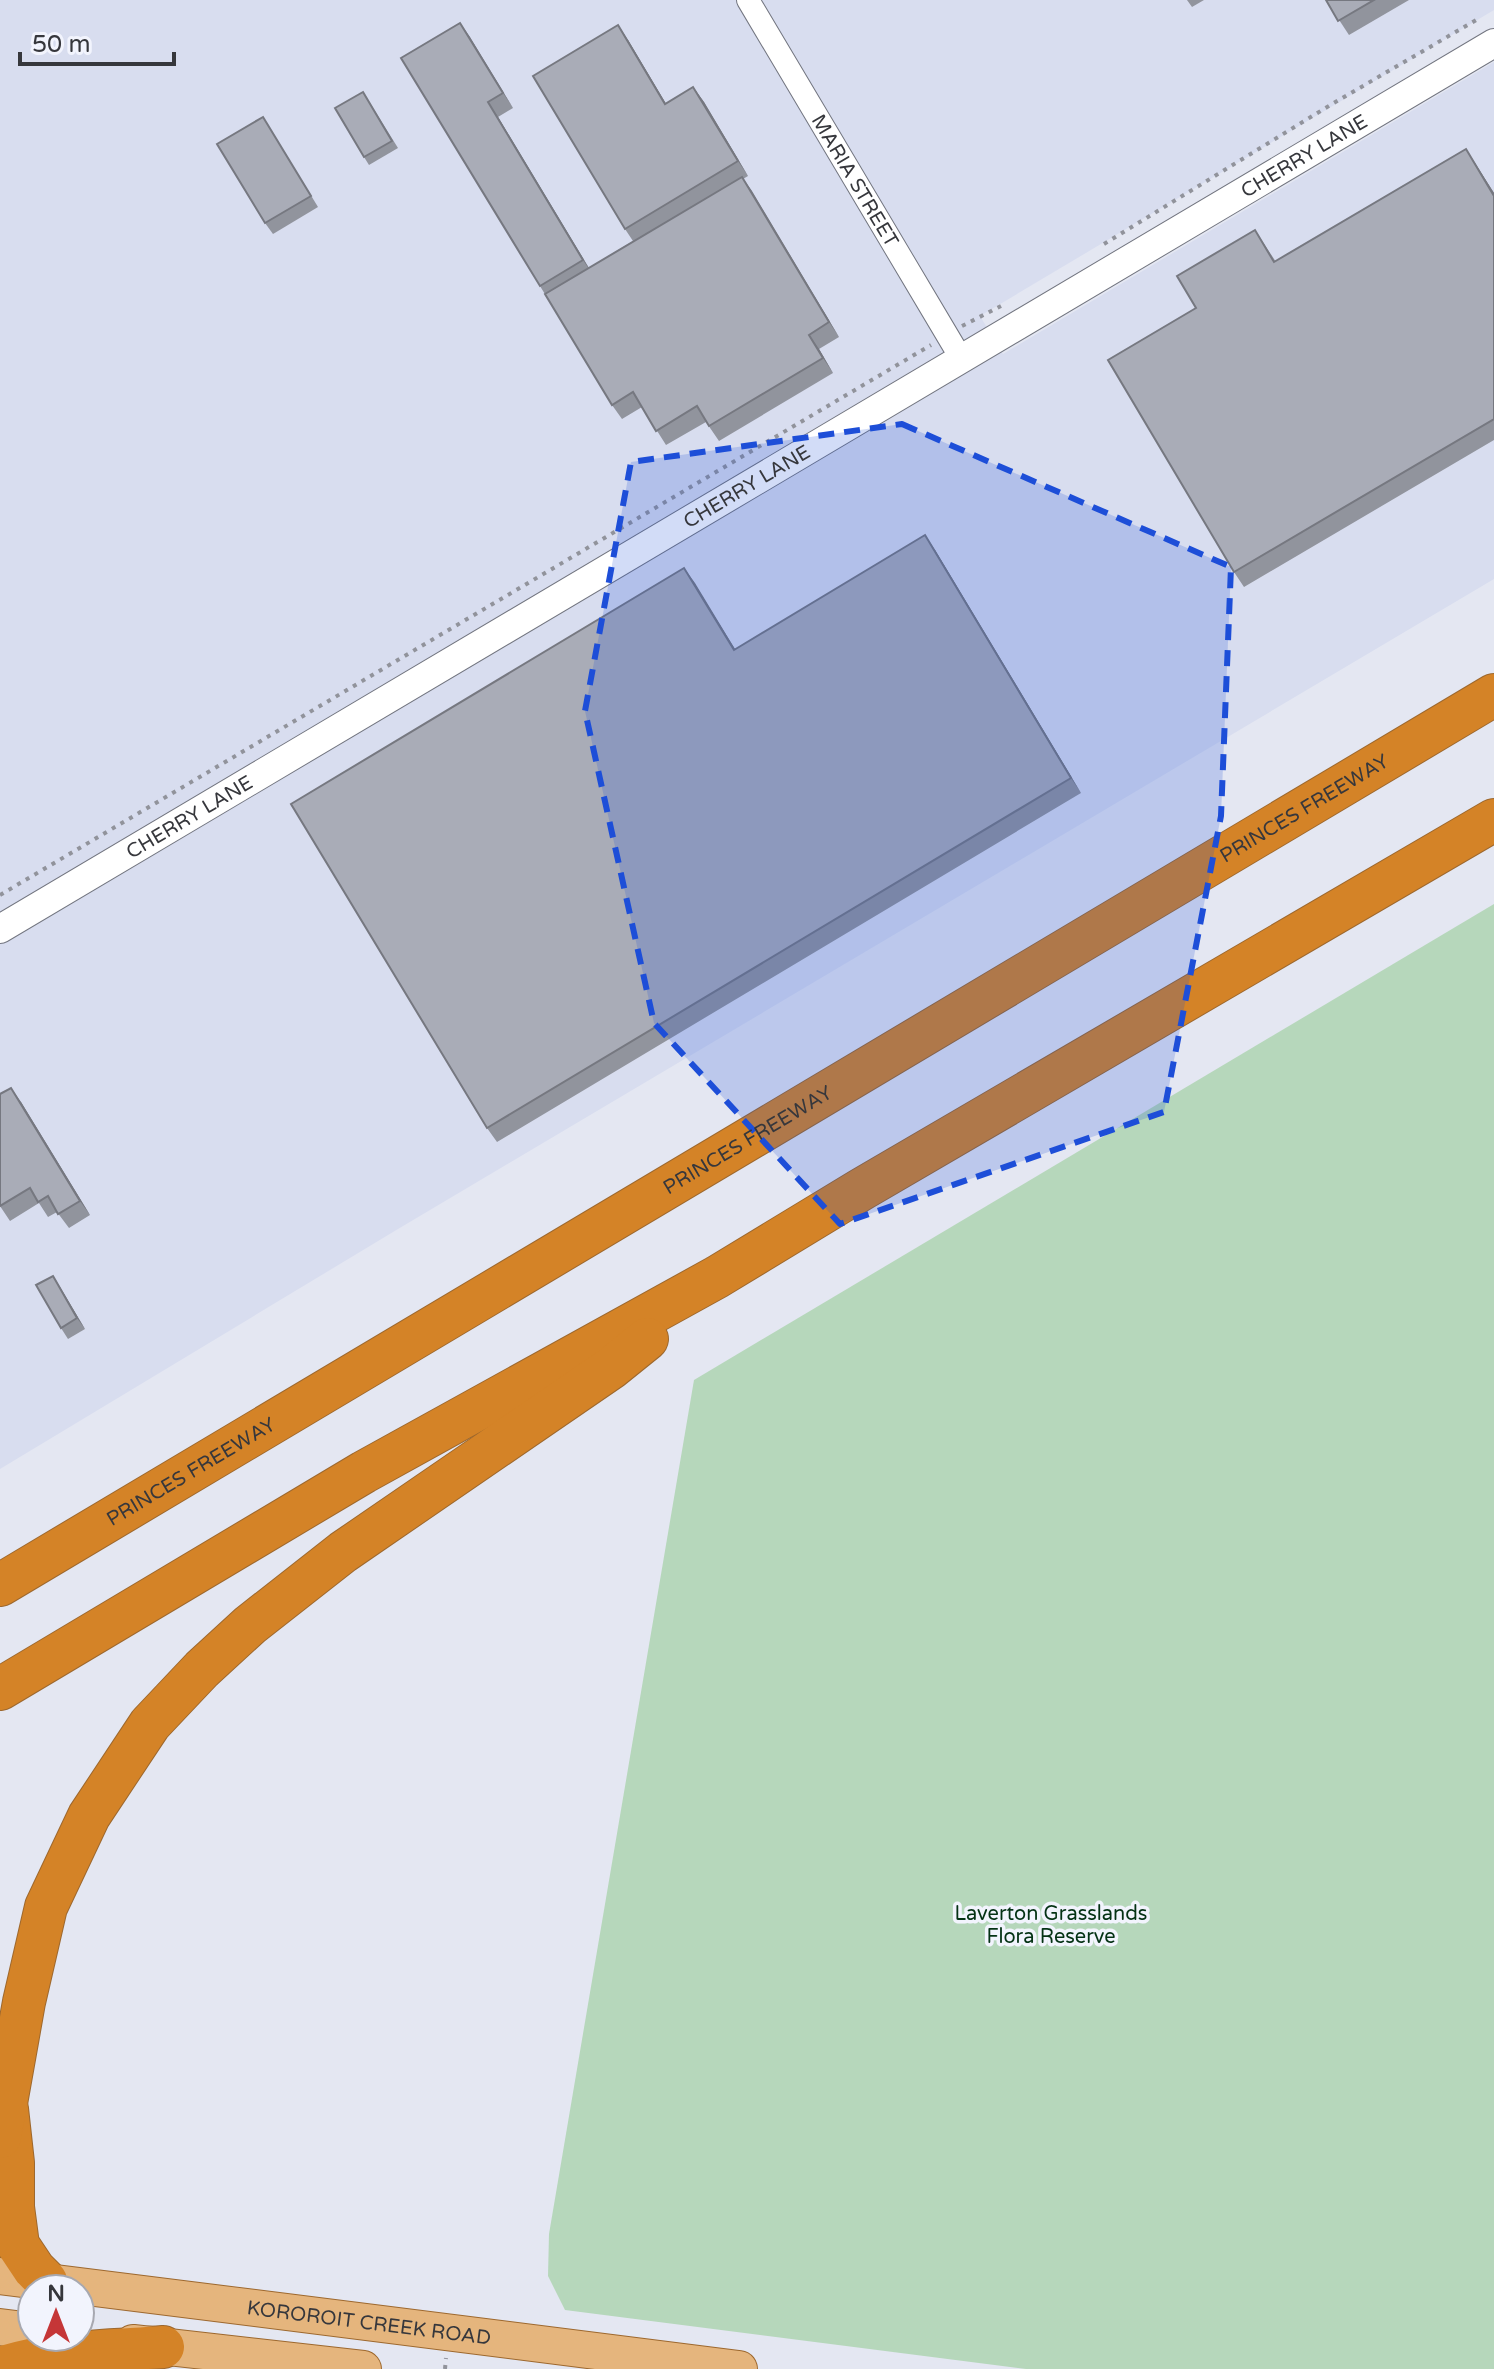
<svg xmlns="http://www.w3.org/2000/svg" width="1494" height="2369" viewBox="0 0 1494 2369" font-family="'Varela Round',sans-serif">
  <rect width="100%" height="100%" fill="#e4e7f2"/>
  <!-- built -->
  <path fill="#d8ddef" d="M0,0H1494V10L980,316L1003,354L1494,62V579L398,1229L0,1469Z"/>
  <!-- green -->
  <path fill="#b6d7bb" d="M1494,904V2369H1026L565,2310L548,2276L549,2234L694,1380Z"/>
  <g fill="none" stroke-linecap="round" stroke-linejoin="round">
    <defs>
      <g id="minor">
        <path id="s1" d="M748,0L962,360"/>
      </g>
      <g id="tertiary">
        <path id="s2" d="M0,929L1494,43"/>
      </g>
      <g id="primary">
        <path id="s3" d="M0,2276L739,2369"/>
        <path d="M0,2327L32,2331"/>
        <path d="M133,2343L363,2369"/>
      </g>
      <g id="motorway">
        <path id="s4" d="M0,1585L1494,695"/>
        <path d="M0,1689L364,1472L717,1277L862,1189L1494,820"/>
        <path d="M7,2109L13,2163V2207L18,2245L34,2269L46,2281"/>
        <path d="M0,2137L24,2002L46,1907L89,1816L150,1724L202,1669L250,1625L343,1552L611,1368L647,1339"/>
        <path d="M0,2368C52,2351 108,2351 163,2347"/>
      </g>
    </defs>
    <!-- minor casing -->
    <use href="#minor" stroke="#737680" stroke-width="24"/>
    <!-- tertiary casing -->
    <use href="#tertiary" stroke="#737680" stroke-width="30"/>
    <!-- primary casing -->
    <use href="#primary" stroke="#9d682e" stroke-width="38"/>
    <!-- motorway casing -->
    <use href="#motorway" stroke="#9d682e" stroke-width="44"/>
    <!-- path -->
    <g stroke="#91939b" stroke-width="4" stroke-dasharray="4 6" stroke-linecap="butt">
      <path d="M1104,244L1332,104L1478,19"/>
      <path d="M962,326L1001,306"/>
      <path d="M0,895L931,345"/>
      <path d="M445,2369L446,2358"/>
    </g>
    <!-- minor -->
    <use href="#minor" stroke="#fff" stroke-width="22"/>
    <!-- tertiary -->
    <use href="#tertiary" stroke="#fff" stroke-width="28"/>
    <!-- primary -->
    <use href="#primary" stroke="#e5b57d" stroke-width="36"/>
    <!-- motorway -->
    <use href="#motorway" stroke="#d48327" stroke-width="42"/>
  </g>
  <!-- wall -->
  <g fill="#91949d">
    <path d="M1187,0H1204L1192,7Z"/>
    <path d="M1326,0H1409L1349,35Z"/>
    <path d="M460,23L513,108L498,117L589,268L633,241L625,229L628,40L666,104L693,87L704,102L748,176L743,179L839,337L819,349L833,373L719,441L706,422L666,445L642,407L622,419L612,405L540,286Z"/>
    <path d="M363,92L398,148L369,165L364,157Z"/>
    <path d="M270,128L318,207L273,234L265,223Z"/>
    <path d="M1466,149L1494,193V440L1244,587L1234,572L1196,308L1255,230L1276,262Z"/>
    <path d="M935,550L1081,793L497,1142L487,1128L684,568L735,649Z"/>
    <path d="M21,1102L90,1215L69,1228L57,1212L48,1217L39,1203L10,1221L0,1206Z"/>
    <path d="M53,1276L85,1329L68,1339L61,1328Z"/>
  </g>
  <!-- shaded-wall -->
  <g fill="#767880">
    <path d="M460,23L470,37L513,108L503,93Z"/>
    <path d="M618,25L628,40L675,119L665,104Z"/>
    <path d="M693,87L704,102L748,176L738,161Z"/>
    <path d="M488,102L498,117L593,275L583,260Z"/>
    <path d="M1466,149L1494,193V196Z"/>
    <path d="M742,177L752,191L839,337L829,322Z"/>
    <path d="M809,335L819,349L833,373L823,358Z"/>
    <path d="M925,535L935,550L1081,793L1071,778Z"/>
    <path d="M684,568L695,583L744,664L734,650Z"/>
    <path d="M11,1088L21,1102L90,1215L80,1201Z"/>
    <path d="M53,1276L60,1287L85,1329L77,1318Z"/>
  </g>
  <!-- building -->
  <g fill="#a9acb7" stroke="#767880" stroke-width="2">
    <path d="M1326,0H1374L1338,21Z"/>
    <path d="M460,23L503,93L488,102L583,260L540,286L401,58Z"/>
    <path d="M618,25L665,104L693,87L738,161L625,229L533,76Z"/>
    <path d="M363,92L392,141L364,157L335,108Z"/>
    <path d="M263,117L311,196L265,223L217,144Z"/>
    <path d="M1466,149L1494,196V419L1234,572L1108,360L1196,308L1177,276L1255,230L1274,262Z"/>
    <path d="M742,177L829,322L809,335L823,358L709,426L697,406L656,431L633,392L612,405L545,294Z"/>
    <path d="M925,535L1071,778L487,1128L291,804L684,568L734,650Z"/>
    <path d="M11,1088L80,1201L58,1214L48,1196L38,1202L30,1188L0,1206V1094Z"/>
    <path d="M53,1276L77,1318L61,1328L36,1285Z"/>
  </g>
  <!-- marked area -->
  <path fill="#1d4ed8" fill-opacity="0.2" stroke="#1d4ed8" stroke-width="6" stroke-dasharray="16 10" stroke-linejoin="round" d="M902,424L1231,567L1221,816L1164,1112L840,1224L654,1023L585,711L631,462Z"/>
  <g text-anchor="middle" stroke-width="7" stroke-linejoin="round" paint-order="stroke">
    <!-- street labels -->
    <g font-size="20" fill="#36373c" stroke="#f2f4fd">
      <text dy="7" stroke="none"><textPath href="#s2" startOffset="1516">CHERRY LANE</textPath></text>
      <text dy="7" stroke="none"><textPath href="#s1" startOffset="210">MARIA STREET</textPath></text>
      <text dy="7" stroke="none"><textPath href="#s2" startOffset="868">CHERRY LANE</textPath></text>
      <text dy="7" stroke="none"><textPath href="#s4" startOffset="1518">PRINCES FREEWAY</textPath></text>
      <text dy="7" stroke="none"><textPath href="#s2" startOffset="220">CHERRY LANE</textPath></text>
      <text dy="7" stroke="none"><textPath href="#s4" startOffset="870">PRINCES FREEWAY</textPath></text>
      <text dy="7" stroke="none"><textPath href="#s4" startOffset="222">PRINCES FREEWAY</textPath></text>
      <text dy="7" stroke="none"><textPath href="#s3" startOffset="372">KOROROIT CREEK ROAD</textPath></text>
    </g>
    <!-- park labels -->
    <g font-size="20" fill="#043214" stroke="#f2f4fd">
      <text x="1051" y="1920">Laverton Grasslands<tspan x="1051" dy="23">Flora Reserve</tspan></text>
    </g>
  </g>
  <!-- north arrow -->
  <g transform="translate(56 2313)"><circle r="38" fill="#f2f4fd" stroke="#a7a8b0" stroke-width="2"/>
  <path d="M0-6L14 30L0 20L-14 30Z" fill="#c53637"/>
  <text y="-12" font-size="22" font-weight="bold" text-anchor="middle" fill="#36373c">N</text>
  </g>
  <!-- scale -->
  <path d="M20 52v12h154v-12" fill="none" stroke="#36373c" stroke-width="4"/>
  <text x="32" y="52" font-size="24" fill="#36373c" stroke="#f2f4fd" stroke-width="6" paint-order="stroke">50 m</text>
</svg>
